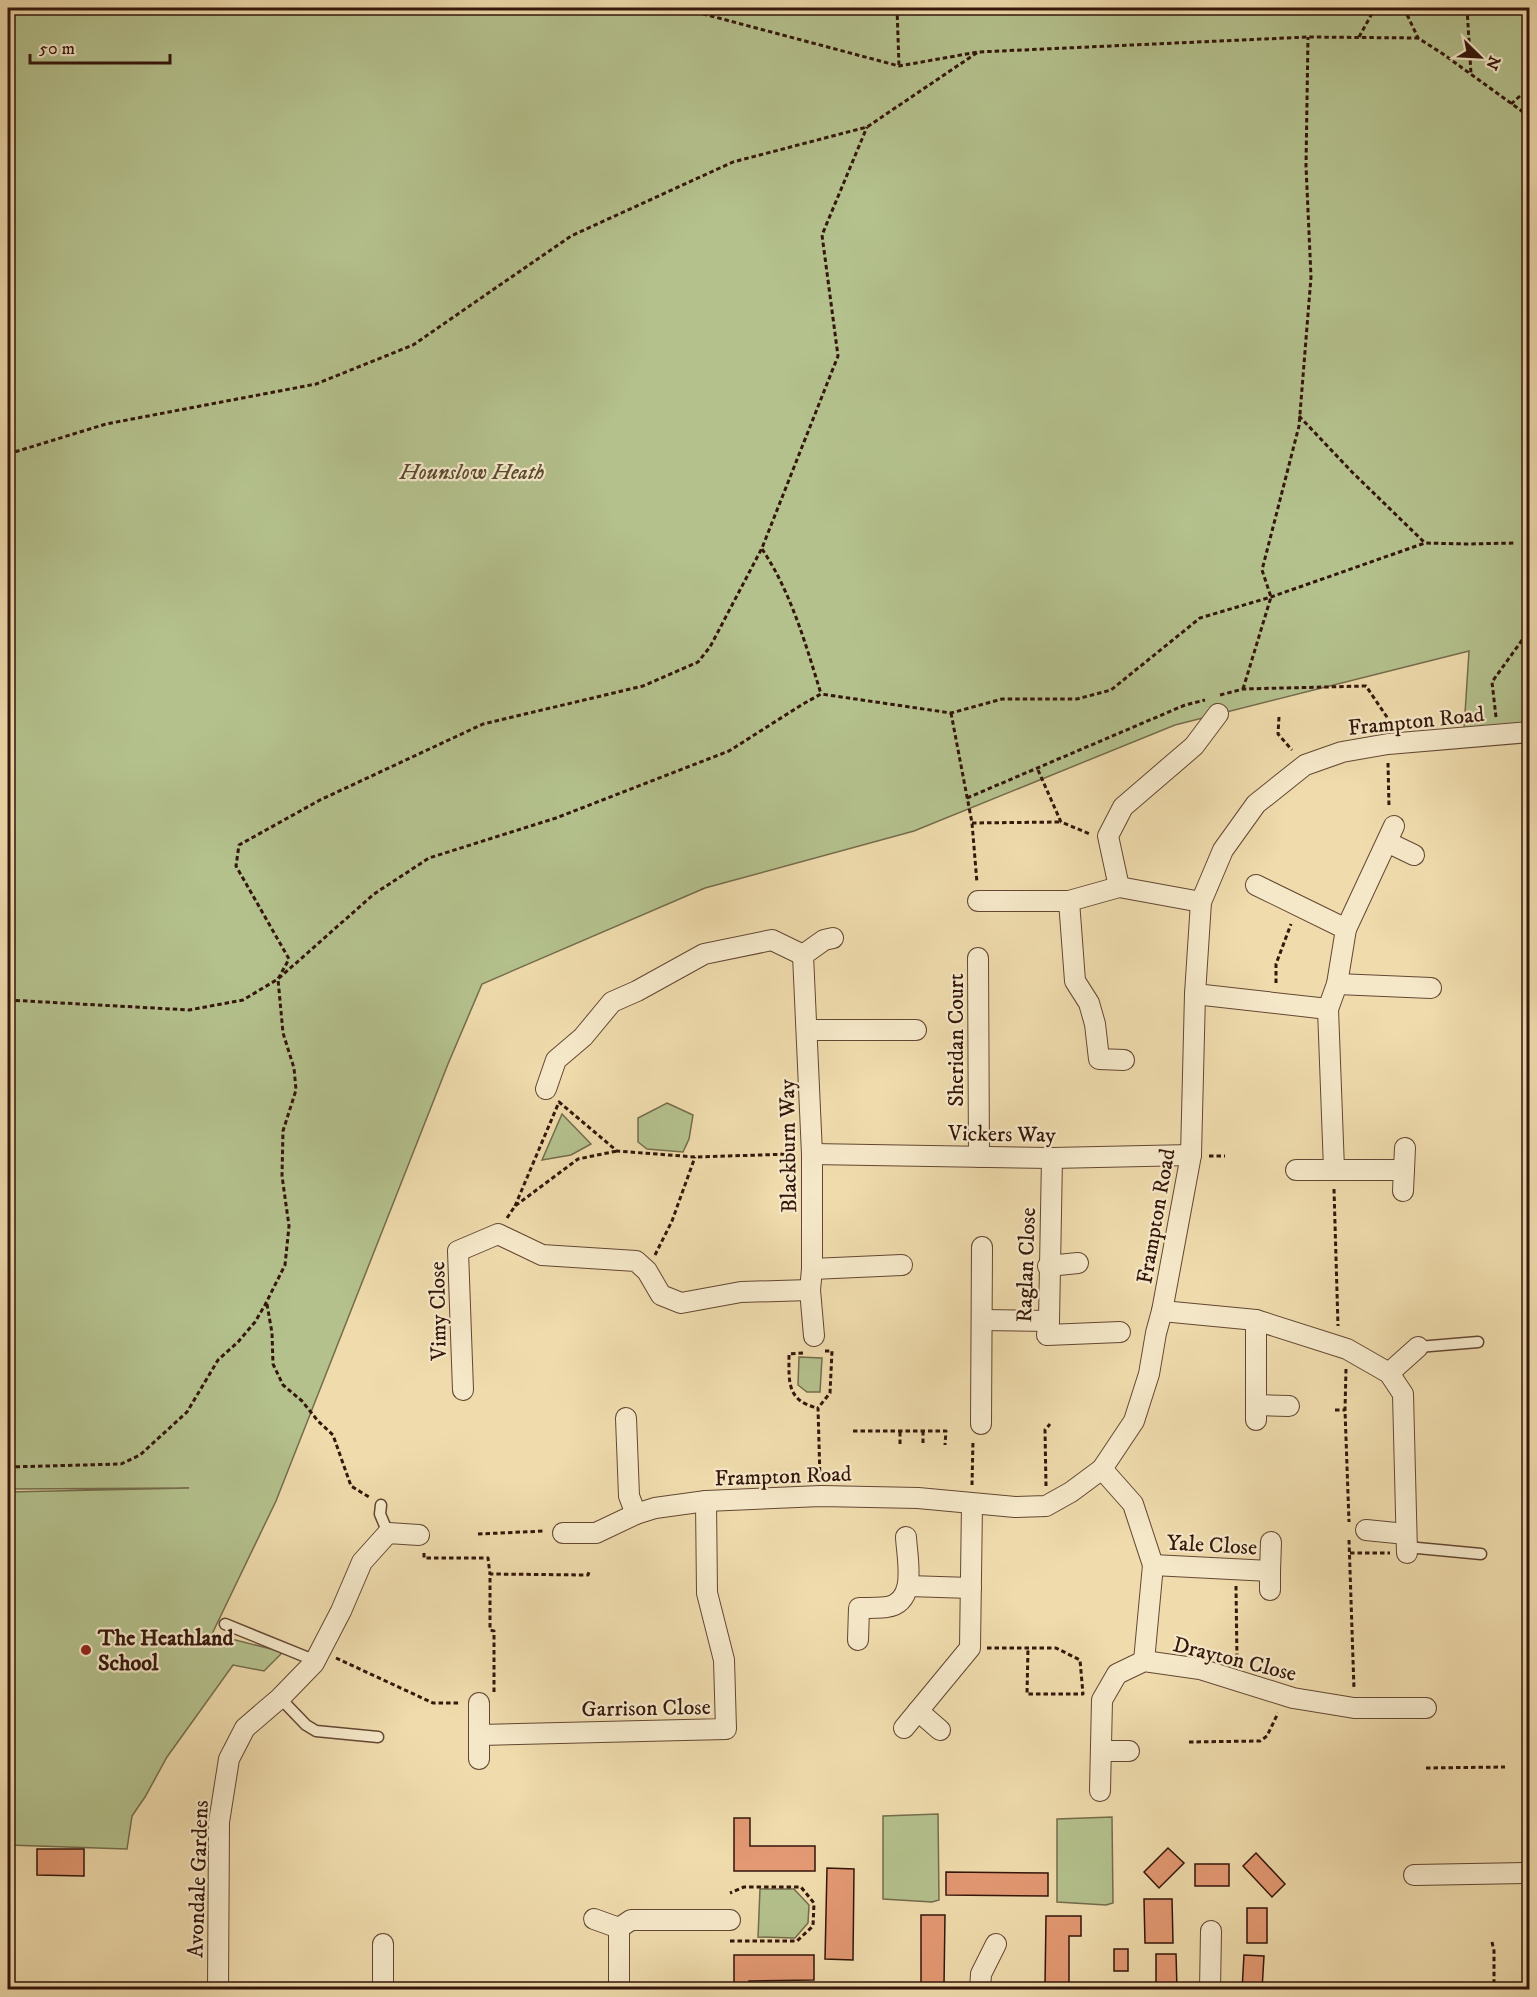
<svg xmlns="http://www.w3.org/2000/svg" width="1537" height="1997" viewBox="0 0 1537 1997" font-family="'IM FELL DW Pica',serif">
  <rect width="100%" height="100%" fill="#efdbac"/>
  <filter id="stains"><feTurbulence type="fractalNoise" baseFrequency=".00333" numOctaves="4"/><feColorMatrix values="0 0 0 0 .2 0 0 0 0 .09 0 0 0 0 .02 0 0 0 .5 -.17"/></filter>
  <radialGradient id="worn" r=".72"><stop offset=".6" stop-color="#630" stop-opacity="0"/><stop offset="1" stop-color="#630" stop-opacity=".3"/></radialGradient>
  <!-- green -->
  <g fill="#b4c18d" stroke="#746c4c" stroke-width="1.5">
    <path d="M8,8H1529V723L1464,729L1469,651L1175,725L914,831L705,888L482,984L448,1064L276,1501L212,1634L283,1652L264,1671L233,1665L167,1757L145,1797L132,1816L127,1849L8,1845V1492L189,1488L8,1489Z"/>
    <path d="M667,1103L693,1115L689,1139L683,1152L647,1149L638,1142V1118Z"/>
    <path d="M562,1114L591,1144L571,1155L542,1160Z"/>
    <path d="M799,1357L822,1358L820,1392H807L798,1385Z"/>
    <path d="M938,1814L939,1900L932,1902L883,1899V1816Z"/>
    <path d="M1112,1817L1113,1903L1106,1905L1057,1902V1819Z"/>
    <path d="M760,1889H794L809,1905L808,1923L795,1938L758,1937Z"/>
  </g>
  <!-- building -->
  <g fill="#e39973" stroke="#34160b" stroke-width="1.5">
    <path d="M734,1818H750V1846H815V1871H734Z"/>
    <path d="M1168,1848L1184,1863L1159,1888L1144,1872Z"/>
    <path d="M37,1849H84V1876L37,1875Z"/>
    <path d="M1256,1853L1285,1884L1272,1897L1243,1866Z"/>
    <rect x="1195" y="1864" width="34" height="22"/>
    <path d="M827,1868L854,1869L853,1960L825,1959Z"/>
    <path d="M946,1872L1048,1873V1896L946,1895Z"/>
    <path d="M1144,1899H1172L1173,1943H1145Z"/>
    <rect x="1247" y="1908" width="20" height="35"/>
    <path d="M921,1915H945L944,1986H921Z"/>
    <path d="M1046,1916H1081V1936H1069V1986H1045Z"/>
    <rect x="1114" y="1949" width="14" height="22"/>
    <path d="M1156,1954H1176L1177,1989H1156Z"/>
    <path d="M734,1955H814V1980L749,1981V1990H734Z"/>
    <path d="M1244,1955L1264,1956L1262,1990H1242Z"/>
  </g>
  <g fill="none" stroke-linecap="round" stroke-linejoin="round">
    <defs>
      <g id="lane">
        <path d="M1418,1347L1478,1342"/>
        <path d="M381,1505L380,1514L388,1533"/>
        <path d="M1407,1547L1481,1554"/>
        <path d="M225,1624L316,1661"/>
        <path d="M280,1698L306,1725L316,1731L378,1737"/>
      </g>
      <g id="street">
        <path d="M1387,842L1414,855"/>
        <path d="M1256,885L1346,929"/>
        <path d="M1119,887L1108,836L1123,807L1194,746L1218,714"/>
        <path d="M978,901H1069L1119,887L1201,902"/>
        <path d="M1069,901L1075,981L1089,1003L1095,1024L1099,1059L1124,1060"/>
        <path d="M978,958L979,1157"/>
        <path d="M1337,984L1431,988"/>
        <path d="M1195,994L1328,1009L1337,984L1346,929L1394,826"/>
        <path d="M1328,1009L1334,1169"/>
        <path d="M808,1030H916"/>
        <path d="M546,1089L556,1060L583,1037L612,1002L637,991L704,954L772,940L803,955"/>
        <path d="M812,1154L1052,1158L1191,1155"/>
        <path d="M1052,1158L1049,1321L1047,1335L1120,1332"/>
        <path d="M1296,1170H1404"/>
        <path d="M1403,1191L1405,1148"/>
        <path d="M1048,1266L1078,1263"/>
        <path d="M812,1269L902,1265"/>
        <path d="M1162,1311L1256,1320L1347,1349L1389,1373L1403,1394L1407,1553"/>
        <path d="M982,1320L1049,1321"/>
        <path d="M1256,1320V1420"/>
        <path d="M814,1336L810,1290L812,1269V1154L803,955L824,940L833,938"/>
        <path d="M1389,1373L1418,1347"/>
        <path d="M463,1390L458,1251L498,1234L542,1255L636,1261L647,1271L661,1295L681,1303L741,1292L810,1290"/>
        <path d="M1256,1405L1289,1406"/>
        <path d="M626,1418L629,1496L636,1514"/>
        <path d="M981,1424L982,1247"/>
        <path d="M1102,1469L1133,1504L1153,1565L1144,1661"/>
        <path d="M1366,1530L1406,1534"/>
        <path d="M563,1533H596L636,1514L655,1508L706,1501L821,1496L918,1498L1015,1507L1046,1506L1071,1492L1102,1469L1134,1421L1149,1374L1156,1333L1162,1311L1191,1155L1195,994L1201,902L1223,850L1256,804L1305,765L1342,752L1388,744L1530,732"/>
        <path d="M1153,1565L1270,1571L1271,1542"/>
        <path d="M1270,1571V1590"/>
        <path d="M908,1586L971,1588"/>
        <path d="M858,1640L859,1608C868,1608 878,1608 887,1607C918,1602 907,1559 906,1537"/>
        <path d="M479,1703V1759"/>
        <path d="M918,1711L940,1730"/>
        <path d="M904,1728L970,1648L972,1504"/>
        <path d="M480,1735L726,1729L724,1660L707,1593L706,1501"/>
        <path d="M1101,1751H1129"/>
        <path d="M1100,1791L1102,1700L1117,1674L1144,1661L1200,1669L1293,1698L1342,1706L1354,1708H1426"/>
        <path d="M1414,1875L1530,1873"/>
        <path d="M594,1919L619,1928"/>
        <path d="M218,1990L219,1822L229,1759L245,1728L280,1698L314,1663L341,1611L362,1562L388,1533L419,1535"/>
        <path d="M383,1990V1944"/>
        <path d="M619,1990V1928L631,1920H730"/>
        <path d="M980,1990L981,1974L996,1944"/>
        <path d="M1210,1990L1211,1931"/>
      </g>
    </defs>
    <!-- lane casing -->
    <use href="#lane" stroke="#634733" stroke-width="13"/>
    <!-- street casing -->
    <use href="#street" stroke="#634733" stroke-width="22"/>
    <!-- path -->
    <g stroke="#34160b" stroke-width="3" stroke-dasharray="4.5 3" stroke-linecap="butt">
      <path d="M681,8L899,66L978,52L1308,37L1418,38"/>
      <path d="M897,8L899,66"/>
      <path d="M1404,8L1418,38L1443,54L1530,117"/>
      <path d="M1467,8L1471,74"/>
      <path d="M1359,37L1375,8"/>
      <path d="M1511,104L1530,87"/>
      <path d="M1299,416L1352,472L1425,543"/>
      <path d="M8,454L106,424L316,384L413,345L571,236L733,162L867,127L978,52"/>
      <path d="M762,549C791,592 806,645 821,694"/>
      <path d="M1243,689L1271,597L1262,570L1299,426L1311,277L1306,166L1308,37"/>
      <path d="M1220,695L1243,689L1366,686L1393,726"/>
      <path d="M951,713L972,823L977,883"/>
      <path d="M1279,717L1278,734L1292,750"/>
      <path d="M1496,717L1492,682L1530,629"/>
      <path d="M1388,763L1389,807"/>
      <path d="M1038,770L1061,822L1090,834"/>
      <path d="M967,798L1185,705L1205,700"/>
      <path d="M972,823L1061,822"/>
      <path d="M1276,983V964L1291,924"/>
      <path d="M8,1000L189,1010L243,1000L278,979L289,959L236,866L239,845L320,800L483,724L643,686L698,662L710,647L762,548L838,356L822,235L867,127"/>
      <path d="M1209,1156H1225"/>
      <path d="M1334,1189L1338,1326"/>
      <path d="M515,1206L559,1102L617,1151L695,1157L792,1154"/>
      <path d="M507,1218L515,1206L578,1159L617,1151"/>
      <path d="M655,1255L672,1221L695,1157"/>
      <path d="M267,1304L272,1333L273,1364L283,1385L302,1401L318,1421L333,1435L351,1486L369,1497"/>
      <path d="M803,1353L789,1354C789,1381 786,1401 818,1408"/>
      <path d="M1346,1369L1345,1410L1349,1522"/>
      <path d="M1335,1410H1345"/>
      <path d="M853,1431H946L945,1445"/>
      <path d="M923,1443V1431"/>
      <path d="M900,1444V1431"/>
      <path d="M8,1467L121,1464L140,1455L187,1412L218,1360L238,1342L255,1322L265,1305L285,1265L289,1226L282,1176L283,1131L296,1090L294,1068L283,1033L278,979L374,894L429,858L556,818L729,751L803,704L821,694L951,713L1002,699H1077L1111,690L1200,618L1271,597L1425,543L1466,544L1516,543"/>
      <path d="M820,1479L818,1408L830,1393L832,1351H825"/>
      <path d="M972,1485L973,1440"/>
      <path d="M1046,1486L1045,1430L1050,1424"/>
      <path d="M478,1534L545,1531"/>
      <path d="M1349,1540L1354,1689"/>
      <path d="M424,1553V1558H488L490,1574"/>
      <path d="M1350,1553H1390"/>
      <path d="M1236,1586L1237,1661"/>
      <path d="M987,1648H1056L1080,1660L1083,1694H1027L1028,1648"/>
      <path d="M336,1658L433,1703H460"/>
      <path d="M494,1692V1631L490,1630V1574L588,1575L589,1572"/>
      <path d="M1189,1742L1260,1741L1267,1736L1278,1713"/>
      <path d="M1426,1768L1505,1767"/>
      <path d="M730,1941H797L813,1926L814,1903L801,1887H744L730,1893"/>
      <path d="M1492,1942L1494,1951V1990"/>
    </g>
    <!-- lane -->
    <use href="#lane" stroke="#f5e8c9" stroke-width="10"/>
    <!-- street -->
    <use href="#street" stroke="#f5e8c9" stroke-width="20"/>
  </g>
  <!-- markers -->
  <circle fill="#8f2418" stroke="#f5e8c9" stroke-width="2" cx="86" cy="1650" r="6"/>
  <g text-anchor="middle" stroke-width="4.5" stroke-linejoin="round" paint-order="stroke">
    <!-- park labels -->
    <g font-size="22" font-style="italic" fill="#5a4932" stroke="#f5e8c9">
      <text x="472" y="479">Hounslow Heath</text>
    </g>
    <!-- street labels -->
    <g font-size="22" fill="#34160b" stroke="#f5e8c9">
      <text transform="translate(1416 720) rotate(-6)" y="8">Frampton Road</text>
      <text transform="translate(955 1040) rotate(-90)" y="8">Sheridan Court</text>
      <text transform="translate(1002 1133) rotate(1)" y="8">Vickers Way</text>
      <text transform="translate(787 1146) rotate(-91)" y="8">Blackburn Way</text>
      <text transform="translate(1155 1216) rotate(-80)" y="8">Frampton Road</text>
      <text transform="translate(1025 1265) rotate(-88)" y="8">Raglan Close</text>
      <text transform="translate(437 1311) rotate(-91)" y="8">Vimy Close</text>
      <text transform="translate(783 1475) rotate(-2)" y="8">Frampton Road</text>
      <text transform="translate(1212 1544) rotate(3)" y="8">Yale Close</text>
      <text transform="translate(1235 1658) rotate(14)" y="8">Drayton Close</text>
      <text transform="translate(646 1707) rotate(-1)" y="8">Garrison Close</text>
      <text transform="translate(197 1879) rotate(-88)" y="8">Avondale Gardens</text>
    </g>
    <!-- poi labels -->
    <g font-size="22" font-weight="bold" fill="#34160b" stroke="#f5e8c9" text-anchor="start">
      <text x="98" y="1645">The Heathland<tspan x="98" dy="25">School</tspan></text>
    </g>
  </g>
  <!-- margin -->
  <rect width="1537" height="1997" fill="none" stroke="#efdbac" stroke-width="30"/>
  <rect x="9" y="9" width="1519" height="1979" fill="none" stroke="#34160b" stroke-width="3"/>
  <rect x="15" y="15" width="1507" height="1967" fill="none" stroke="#34160b" stroke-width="1.5"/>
  <!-- north arrow -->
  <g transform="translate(1480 57) rotate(114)" stroke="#f5e8c9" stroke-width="4.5" paint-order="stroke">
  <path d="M0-4.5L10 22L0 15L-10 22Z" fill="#34160b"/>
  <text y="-9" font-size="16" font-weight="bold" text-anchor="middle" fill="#34160b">N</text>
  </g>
  <!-- scale -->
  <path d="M30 54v9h140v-9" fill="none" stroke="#34160b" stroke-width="3"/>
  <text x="39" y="54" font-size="18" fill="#34160b" stroke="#f5e8c9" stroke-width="4.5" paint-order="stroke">50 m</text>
  <rect width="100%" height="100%" filter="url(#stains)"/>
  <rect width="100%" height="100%" fill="url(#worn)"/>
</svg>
